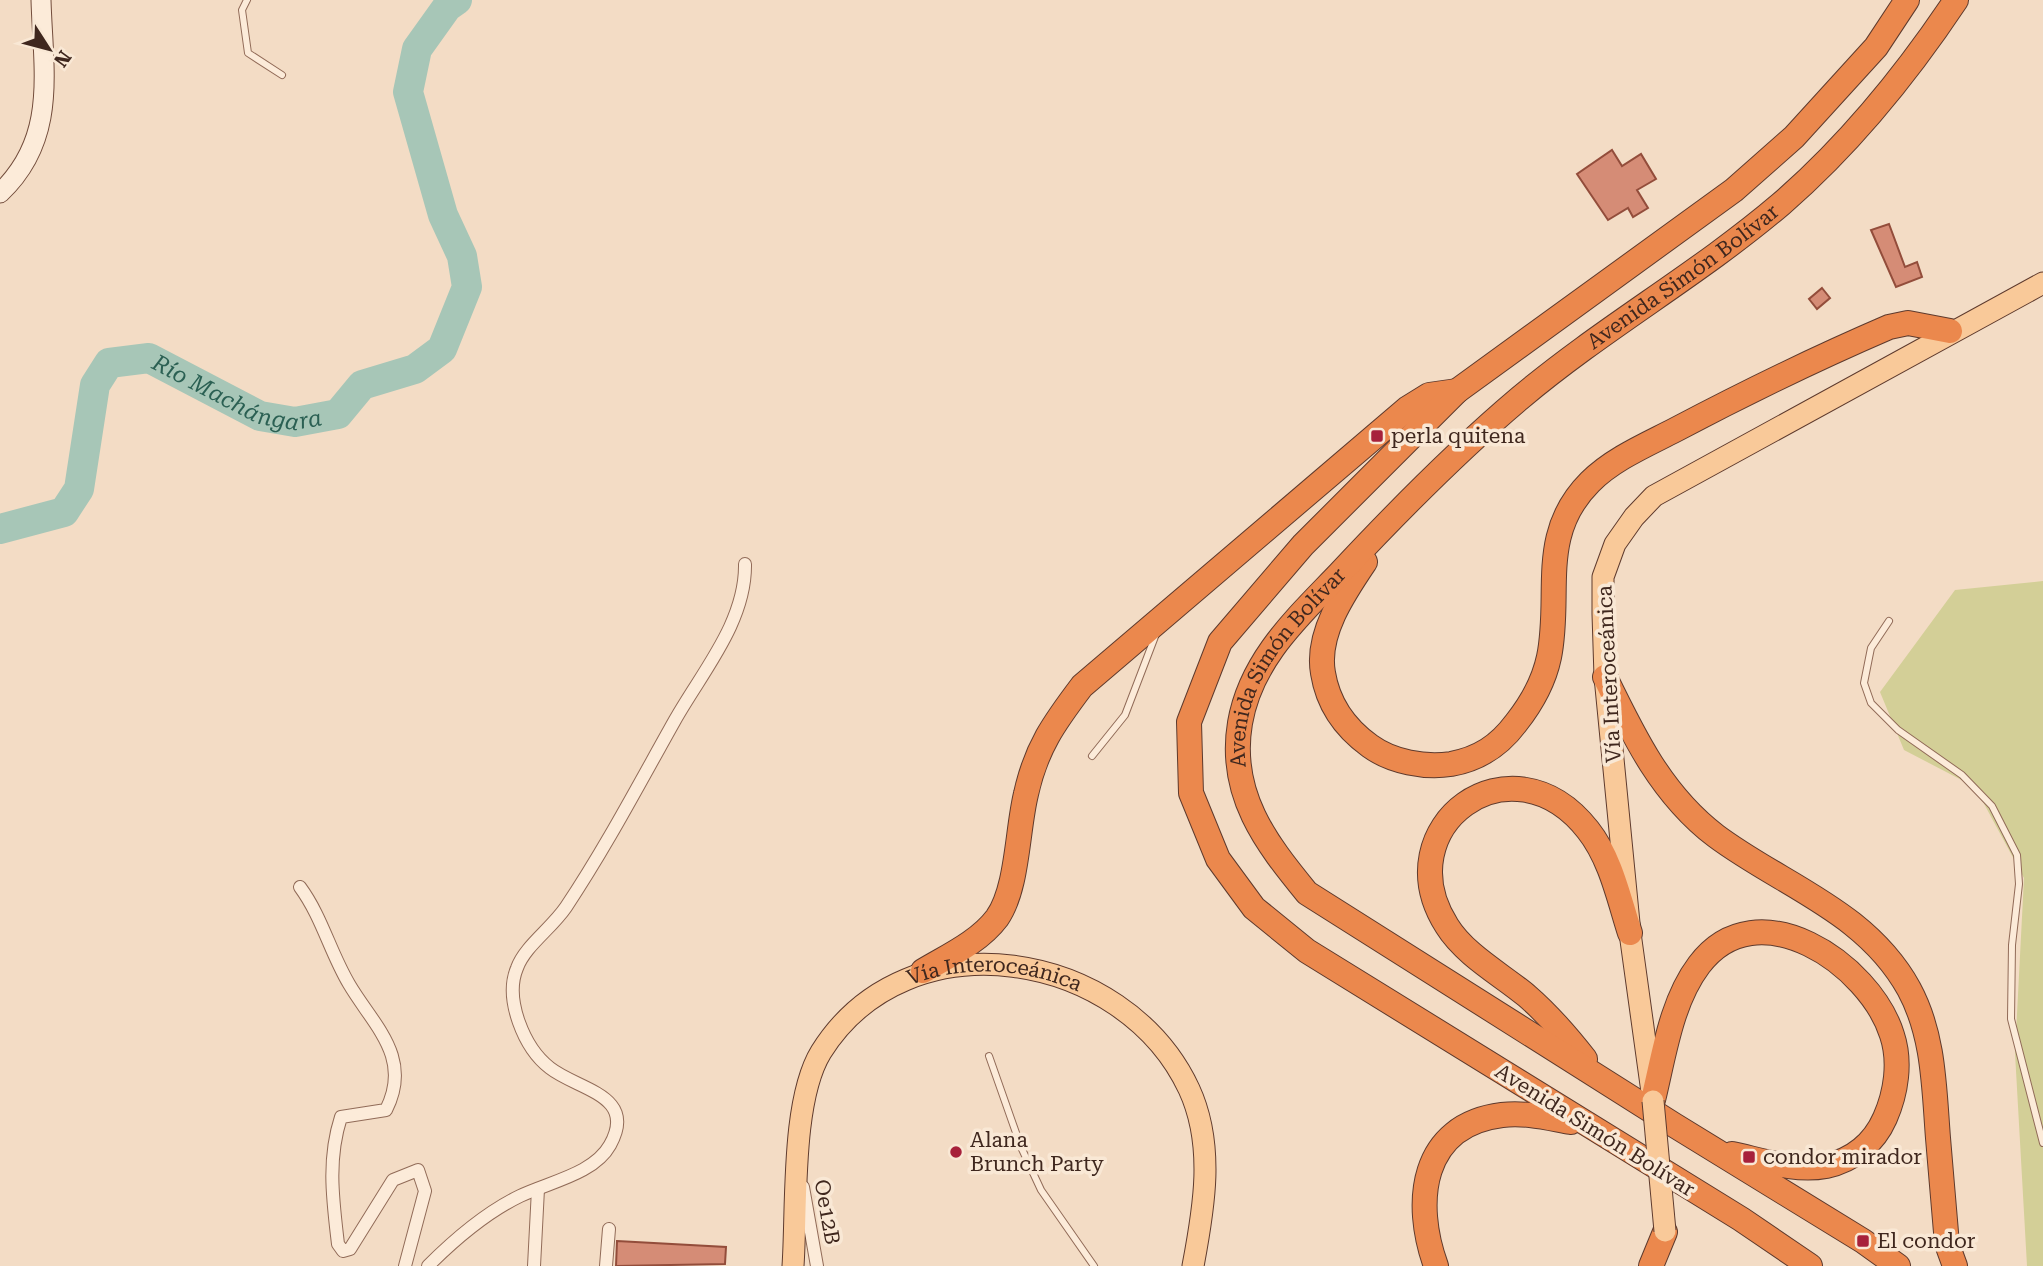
<svg xmlns="http://www.w3.org/2000/svg" width="2043" height="1266" viewBox="0 0 2043 1266" font-family="'Roboto Serif',serif">
  <rect width="100%" height="100%" fill="#f3dcc5"/>
  <!-- green -->
  <path fill="#d3cf97" d="M2043,581V1266H2027L2015,1053L2024,878L1975,787L1904,750L1880,692L1955,590Z"/>
  <g fill="none" stroke-linecap="round" stroke-linejoin="round">
    <!-- river -->
    <path stroke="#a7c6b7" stroke-width="30" id="s1" d="M0,529L64,512L79,489L95,385L109,363L149,358L260,416L295,422L338,414L362,385L415,369L442,349L467,287L462,256L443,215L408,92L417,49L447,7L457,0"/>
  </g>
  <!-- building -->
  <g fill="#d58c76" stroke="#934d3b" stroke-width="2">
    <path d="M1612,150L1622,166L1641,154L1656,179L1637,190L1648,208L1633,217L1628,208L1608,220L1577,174Z"/>
    <path d="M1889,224L1905,267L1917,262L1922,277L1896,287L1871,230Z"/>
    <path d="M1822,288L1830,298L1817,309L1809,299Z"/>
    <path d="M617,1241L726,1247L725,1264L616,1266Z"/>
  </g>
  <g fill="none" stroke-linecap="round" stroke-linejoin="round">
    <defs>
      <g id="lane">
        <path d="M247,0L242,10L248,53L282,75"/>
        <path d="M1889,621L1871,648L1864,683L1871,703L1898,730L1962,775L1992,806L2017,855L2019,884L2012,945L2011,1019L2043,1143"/>
        <path d="M1092,756L1125,715L1156,634"/>
        <path d="M989,1056L1021,1147L1041,1190L1094,1266"/>
      </g>
      <g id="street">
        <path d="M300,887C322,917 330,952 349,984C373,1025 413,1057 386,1110L341,1117C327,1160 333,1201 338,1244L343,1251L350,1249L393,1180L418,1170L425,1191L405,1266"/>
        <path d="M803,1187L817,1266"/>
        <path d="M428,1266C454,1240 487,1212 520,1196C549,1182 594,1174 610,1145C638,1095 578,1090 550,1068C524,1048 504,999 517,968C525,946 551,929 566,907C606,847 639,784 675,720C702,672 746,622 745,564"/>
        <path d="M534,1266L538,1189"/>
        <path d="M606,1266L609,1229"/>
      </g>
      <path id="secondary" d="M0,193C58,138 43,71 41,0"/>
      <g id="primary">
        <path d="M1652,1092L1630,933L1605,677L1603,614V577L1615,544L1634,517L1654,496L2043,283"/>
        <path id="s2" d="M793,1266C797,1208 791,1101 821,1052C908,913 1124,950 1189,1089C1215,1145 1204,1208 1193,1266"/>
      </g>
      <g id="highway">
        <path d="M1365,562C1344,593 1316,634 1323,673C1328,704 1345,728 1370,746C1392,762 1425,768 1451,764C1479,759 1499,746 1516,723C1531,704 1544,681 1549,657C1562,594 1537,535 1590,482C1613,459 1646,445 1675,430C1745,393 1817,358 1889,327L1908,323L1950,331"/>
        <path d="M1605,677C1634,737 1662,795 1716,836C1783,886 1866,911 1909,989C1934,1035 1934,1087 1938,1138C1941,1173 1944,1209 1947,1244L1955,1266"/>
        <path d="M923,971C948,956 979,942 997,918C1018,888 1017,830 1026,794C1036,748 1054,723 1082,686L1408,408L1429,395L1457,391"/>
        <path d="M1585,1059C1567,1036 1549,1015 1527,996C1502,975 1465,955 1447,926C1384,827 1511,732 1588,830C1611,859 1619,899 1630,933"/>
        <path d="M1653,1100C1664,1055 1671,1002 1699,965C1757,887 1870,964 1892,1035C1901,1062 1896,1093 1885,1118C1874,1143 1853,1160 1826,1166C1795,1172 1761,1160 1732,1154"/>
        <path d="M1436,1266C1413,1203 1420,1125 1502,1115C1525,1112 1548,1118 1571,1122"/>
        <path d="M1651,1266L1665,1232"/>
        <path d="M1810,1266L1741,1219L1307,951L1254,908L1218,859L1191,793L1189,722L1220,642L1303,545L1457,391L1734,190L1794,137L1876,47L1907,0"/>
        <path id="s3" d="M1898,1266L1863,1241L1674,1125L1307,893C1266,843 1228,794 1240,723C1251,659 1298,617 1340,573C1397,512 1456,452 1520,398C1603,328 1699,274 1781,204C1849,145 1906,75 1956,0"/>
      </g>
    </defs>
    <!-- lane casing -->
    <use href="#lane" stroke="#916b58" stroke-width="8"/>
    <!-- street casing -->
    <use href="#street" stroke="#916b58" stroke-width="14"/>
    <!-- secondary casing -->
    <use href="#secondary" stroke="#724c3b" stroke-width="21"/>
    <!-- primary casing -->
    <use href="#primary" stroke="#5e3a2d" stroke-width="23"/>
    <!-- highway casing -->
    <use href="#highway" stroke="#5e3a2d" stroke-width="26"/>
    <!-- lane -->
    <use href="#lane" stroke="#fcebd9" stroke-width="6"/>
    <!-- street -->
    <use href="#street" stroke="#fcebd9" stroke-width="12"/>
    <!-- secondary -->
    <use href="#secondary" stroke="#fcebd9" stroke-width="19"/>
    <!-- primary -->
    <use href="#primary" stroke="#f9c999" stroke-width="21"/>
    <!-- highway -->
    <use href="#highway" stroke="#eb884d" stroke-width="24"/>
    <defs>
      <path id="primary-bridge" d="M1653,1101L1665,1231"/>
    </defs>
    <!-- primary-bridge casing -->
    <use href="#primary-bridge" stroke="#5e3a2d" stroke-width="23" stroke-linecap="butt"/>
    <!-- primary-bridge -->
    <use href="#primary-bridge" stroke="#f9c999" stroke-width="21"/>
  </g>
  <!-- markers -->
  <g fill="#a7213b" stroke="#f9e8d5" stroke-width="2.5">
    <rect x="1370" y="429" width="14" height="14" rx="3.5"/>
    <circle cx="956" cy="1152" r="7"/>
    <rect x="1742" y="1150" width="14" height="14" rx="3.5"/>
    <rect x="1856" y="1234" width="14" height="14" rx="3.5"/>
  </g>
  <g text-anchor="middle" stroke-width="7" stroke-linejoin="round" paint-order="stroke">
    <!-- street labels -->
    <g font-size="21" fill="#3f271e" stroke="#f9e8d5">
      <text dy="7" stroke="none"><textPath href="#s3" startOffset="1526">Avenida Simón Bolívar</textPath></text>
      <text dy="7" stroke="none"><textPath href="#s3" startOffset="959">Avenida Simón Bolívar</textPath></text>
      <text transform="translate(1609 674) rotate(-93)" y="7">Vía Interoceánica</text>
      <text dy="7" stroke="none"><textPath href="#s2" startOffset="422">Vía Interoceánica</textPath></text>
      <text transform="translate(1595 1130) rotate(32)" y="7">Avenida Simón Bolívar</text>
      <text transform="translate(827 1212) rotate(80)" y="7">Oe12B</text>
    </g>
    <!-- poi labels -->
    <g font-size="21" fill="#3f271e" stroke="#f9e8d5" text-anchor="start">
      <text x="1391" y="443">perla quitena</text>
      <text x="970" y="1147">Alana<tspan x="970" dy="24">Brunch Party</tspan></text>
      <text x="1763" y="1164">condor mirador</text>
      <text x="1877" y="1248">El condor</text>
    </g>
    <!-- water labels -->
    <g font-size="23" font-style="italic" fill="#2b6053" stroke="#f9e8d5">
      <text dy="8" stroke="none"><textPath href="#s1" startOffset="362">Río Machángara</textPath></text>
    </g>
  </g>
  <!-- north arrow -->
  <g transform="translate(49 49) rotate(126)" stroke="#f9e8d5" stroke-width="5" paint-order="stroke">
  <path d="M0-5L12 26L0 18L-12 26Z" fill="#3f271e"/>
  <text y="-10" font-size="19" font-weight="bold" text-anchor="middle" fill="#3f271e">N</text>
  </g>
</svg>
